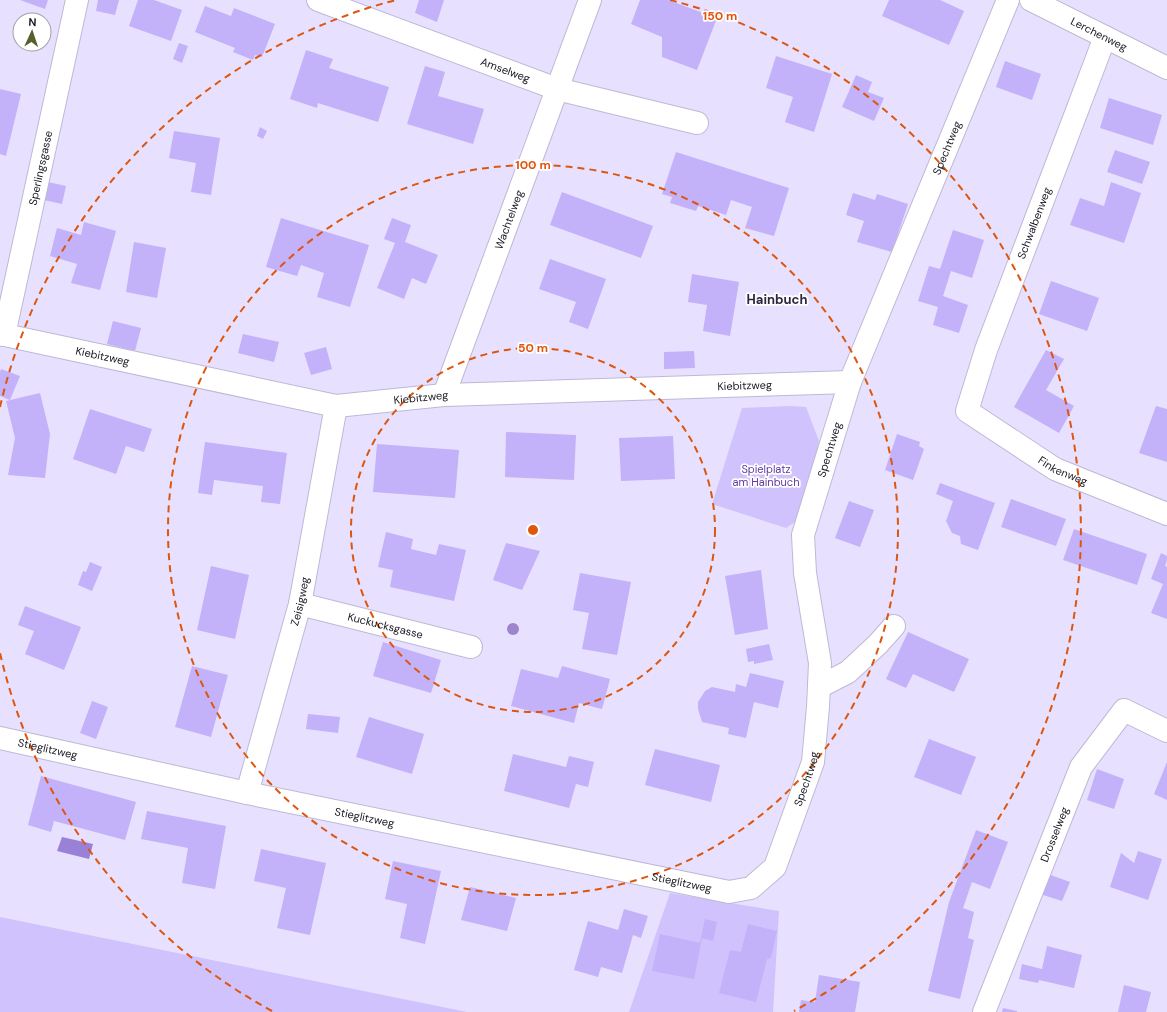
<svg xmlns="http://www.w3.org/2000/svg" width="1167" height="1012" viewBox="0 0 1167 1012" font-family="'DM Sans',sans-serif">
  <rect width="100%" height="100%" fill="#e7e1ff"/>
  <!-- green -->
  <g fill="#d0c2fd">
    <path d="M790,406L806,407L819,441L801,518L786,528L712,504L742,408Z"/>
    <path d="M670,893L779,911L773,1012H629Z"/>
    <path d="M0,917L467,1012H0Z"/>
  </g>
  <!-- water -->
  <path fill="#9a81d8" d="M62,837L93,844L89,859L57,851Z"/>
  <!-- building -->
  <g fill="#c3b1f9">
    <path d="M20,0H48L45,9Z"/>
    <path d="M98,0H119L115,15L96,11Z"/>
    <path d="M138,0H154L182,10L171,41L129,26Z"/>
    <path d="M419,0H444L437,22L415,13Z"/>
    <path d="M640,0H668L717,18L697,70L662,57V37L631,24Z"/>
    <path d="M889,0H940L964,11L949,45L882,16Z"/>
    <path d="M205,6L231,16L234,8L275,24L262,57L255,55L253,60L233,52L235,48L195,32Z"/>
    <path d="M179,43L188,46L182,63L173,59Z"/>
    <path d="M306,50L333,59L329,68L389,87L378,122L318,103L317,108L290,99Z"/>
    <path d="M776,56L832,74L814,132L785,122L793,97L766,88Z"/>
    <path d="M1005,61L1041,74L1032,100L996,87Z"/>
    <path d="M425,66L445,72L438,96L484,109L473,144L407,124Z"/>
    <path d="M856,75L872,82L868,92L884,98L874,121L842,107Z"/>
    <path d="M0,89L21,94L6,156L0,154Z"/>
    <path d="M1109,98L1162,115L1153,145L1100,128Z"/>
    <path d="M260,127L267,131L263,139L257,136Z"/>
    <path d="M174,131L220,138L211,195L191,192L196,163L169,158Z"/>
    <path d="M1115,150L1150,162L1142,184L1107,172Z"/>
    <path d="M676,152L789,188L774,236L745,228L752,207L731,200L726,215L698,206L696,211L670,203L672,197L662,194Z"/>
    <path d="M48,182L66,186L62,204L44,200Z"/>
    <path d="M1111,182L1141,193L1124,243L1070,225L1080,198L1104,206Z"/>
    <path d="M562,192L653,226L641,258L550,225Z"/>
    <path d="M853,193L875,200L877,194L908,204L892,252L857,242L864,221L846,215Z"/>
    <path d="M281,218L369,245L350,307L317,297L324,273L301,265L297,276L266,267Z"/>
    <path d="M392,218L411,225L405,242L438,255L426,284L412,278L404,299L377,288L395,243L384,239Z"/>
    <path d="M84,222L116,231L100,290L71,283L77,264L50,256L57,228L81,235Z"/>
    <path d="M953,230L984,240L972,278L951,271L943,296L968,305L959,333L933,325L938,307L918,301L929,266L940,269Z"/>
    <path d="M134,242L166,248L157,298L126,292Z"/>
    <path d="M550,259L606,279L588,329L569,322L576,302L539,289Z"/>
    <path d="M692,274L739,282L730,336L703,331L707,305L688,302Z"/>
    <path d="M1051,281L1099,298L1087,331L1039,314Z"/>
    <path d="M113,321L141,328L135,351L107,344Z"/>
    <path d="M243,334L279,342L274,362L238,353Z"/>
    <path d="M326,347L332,369L311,375L304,353Z"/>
    <path d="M1046,350L1064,359L1046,390L1074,406L1059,433L1014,407Z"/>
    <path d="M694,351L695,368L664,369V352Z"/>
    <path d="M1,369L20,376L10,400L0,396V372Z"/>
    <path d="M40,393L50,434L45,478L8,475L15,438L6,401Z"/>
    <path d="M1156,406L1167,409V462L1139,453Z"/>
    <path d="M90,409L152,429L144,452L126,446L116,474L73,459Z"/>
    <path d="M506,432L576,435L574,480L505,477Z"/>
    <path d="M897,434L920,442L919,446L924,449L913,480L885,470Z"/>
    <path d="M673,436L675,479L621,481L619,438Z"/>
    <path d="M205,442L287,453L280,504L261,502L263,486L214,480L212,495L198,493Z"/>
    <path d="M377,444L459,450L455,498L373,492Z"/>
    <path d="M940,483L995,503L978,550L961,544L960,536L952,533L946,521L953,501L936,494Z"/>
    <path d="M1011,499L1066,519L1056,546L1001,527Z"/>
    <path d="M849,501L874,510L860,547L835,538Z"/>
    <path d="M1074,529L1147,554L1137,585L1063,560Z"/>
    <path d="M386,532L413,539L411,549L436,555L439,544L466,550L454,601L390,587L393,570L378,567Z"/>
    <path d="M506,543L540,551L522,590L493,580Z"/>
    <path d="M1161,553L1167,556V560L1165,566L1167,567V619L1151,613L1163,584L1151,579Z"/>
    <path d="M90,562L102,567L92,591L78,585L83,571L86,572Z"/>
    <path d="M211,566L249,575L235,639L197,630Z"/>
    <path d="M761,570L768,629L735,635L725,576Z"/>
    <path d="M580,573L631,582L617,655L582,649L589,613L573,610Z"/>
    <path d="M25,606L81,627L64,670L25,654L34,631L18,625Z"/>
    <path d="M908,632L969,659L954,692L913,674L906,688L886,679Z"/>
    <path d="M383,642L441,660L431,693L373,676Z"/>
    <path d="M769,644L773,660L754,664V661L748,662L746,649Z"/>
    <path d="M192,666L228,675L211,737L175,727Z"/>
    <path d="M562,666L610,679L602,709L579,703L574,723L511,706L521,669L558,678Z"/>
    <path d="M750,673L784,681L778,708L754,702L746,738L728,734L729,728L702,722L698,709V702L705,691L712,687L735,692L736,684L746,687Z"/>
    <path d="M92,701L108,707L96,739L80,733Z"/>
    <path d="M308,714L340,717L338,733L306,729Z"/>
    <path d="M369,717L424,734L412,774L356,757Z"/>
    <path d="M929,739L976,757L961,795L914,777Z"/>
    <path d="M655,749L720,765L711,802L645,785Z"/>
    <path d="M513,754L566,767L569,756L594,762L588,787L576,784L569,808L504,791Z"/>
    <path d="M1167,762V800L1154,794Z"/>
    <path d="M1097,769L1124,779L1114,809L1087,800Z"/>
    <path d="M41,776L136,802L125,840L54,821L51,832L28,825Z"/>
    <path d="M147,811L226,826L215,889L182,883L188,848L141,839Z"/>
    <path d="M976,830L1008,842L990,889L972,882L963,908L974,912L968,938L974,940L960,999L928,991L949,902Z"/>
    <path d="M261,849L326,863L310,935L277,928L286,888L254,881Z"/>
    <path d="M1138,851L1162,859L1148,900L1110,887L1121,853L1134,863Z"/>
    <path d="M393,861L441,871L425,944L400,938L407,904L385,899Z"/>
    <path d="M1045,873L1070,882L1062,901L1037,893Z"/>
    <path d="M470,887L516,898L507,931L461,920Z"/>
    <path d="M624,909L648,916L641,938L633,935L622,973L601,967L598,977L574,970L588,921L618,930Z"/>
    <path d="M705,919L717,922L713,941L702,938L694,979L652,971L660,934L700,943Z"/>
    <path d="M748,924L777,931L771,958L767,959L756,1002L719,993L730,950L741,952Z"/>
    <path d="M1047,946L1082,955L1074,988L1039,980L1038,983L1019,979L1022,964L1042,969Z"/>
    <path d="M819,975L860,982L855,1012H799L801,1000L815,1002Z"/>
    <path d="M1124,985L1151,992L1146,1012H1118Z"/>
    <path d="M1003,1008L1017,1011V1012H1002Z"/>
  </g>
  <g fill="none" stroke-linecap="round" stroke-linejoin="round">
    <defs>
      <g id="minor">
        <path id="s1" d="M318,0L557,89L697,123"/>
        <path id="s2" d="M1031,0L1167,68"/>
        <path id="s3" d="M1105,37L986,350L967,411L1055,469L1167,514"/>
        <path id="s4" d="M0,334L336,406L444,395L850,382"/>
        <path id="s5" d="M4,335L77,0"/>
        <path id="s6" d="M444,395L590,0"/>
        <path id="s7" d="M300,604L471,647"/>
        <path d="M819,687L848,672L878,644L894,626"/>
        <path id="s8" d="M0,738L247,793L729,892L751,888L775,867L813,762L818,707L820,663L805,573L803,535L850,382L1008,0"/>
        <path id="s9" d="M247,793L300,604L336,406"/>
        <path id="s10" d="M984,1012L1081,767L1124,710L1167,731"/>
      </g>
    </defs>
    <!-- minor casing -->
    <use href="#minor" stroke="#bfb8d5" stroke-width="24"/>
    <!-- minor -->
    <use href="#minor" stroke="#fff" stroke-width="22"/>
  </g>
  <!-- trees -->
  <circle fill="#9c85cb" cx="513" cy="629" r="6"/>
  <!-- distance rings -->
  <g fill="none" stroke="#de560d" stroke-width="2" stroke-dasharray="7 5">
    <circle cx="533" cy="530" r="182"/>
    <circle cx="533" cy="530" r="365"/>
    <path d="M272 1011A547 547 0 0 1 0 653M0 407A547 547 0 0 1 396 0M670 0A547 547 0 0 1 794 1011"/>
  </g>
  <g text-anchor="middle" stroke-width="3.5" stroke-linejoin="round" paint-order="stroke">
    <!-- street labels -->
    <g font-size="11" fill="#191721" stroke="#fff">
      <text dy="4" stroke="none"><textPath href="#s2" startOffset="76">Lerchenweg</textPath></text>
      <text dy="4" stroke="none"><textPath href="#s1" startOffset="200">Amselweg</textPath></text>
      <text dy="4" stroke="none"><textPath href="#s8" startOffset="1553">Spechtweg</textPath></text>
      <text dy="4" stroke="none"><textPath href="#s5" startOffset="171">Sperlingsgasse</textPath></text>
      <text dy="4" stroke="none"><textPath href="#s6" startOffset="187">Wachtelweg</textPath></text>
      <text transform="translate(1034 223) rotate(-69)" y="4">Schwalbenweg</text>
      <text dy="4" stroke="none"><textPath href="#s4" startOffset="105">Kiebitzweg</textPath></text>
      <text dy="4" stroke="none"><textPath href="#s4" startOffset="753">Kiebitzweg</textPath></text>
      <text dy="4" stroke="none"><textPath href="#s4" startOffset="429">Kiebitzweg</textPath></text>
      <text dy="4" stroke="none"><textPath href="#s8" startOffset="1229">Spechtweg</textPath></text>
      <text dy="4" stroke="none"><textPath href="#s3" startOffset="512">Finkenweg</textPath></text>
      <text dy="4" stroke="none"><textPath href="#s9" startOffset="199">Zeisigweg</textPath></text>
      <text dy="4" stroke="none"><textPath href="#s7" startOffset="88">Kuckucksgasse</textPath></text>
      <text dy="4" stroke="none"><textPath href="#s8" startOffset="49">Stieglitzweg</textPath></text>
      <text dy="4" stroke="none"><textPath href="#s8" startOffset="893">Spechtweg</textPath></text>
      <text dy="4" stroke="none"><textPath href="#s8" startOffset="373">Stieglitzweg</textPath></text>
      <text dy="4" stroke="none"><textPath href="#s10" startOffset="191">Drosselweg</textPath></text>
      <text dy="4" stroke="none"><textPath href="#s8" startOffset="697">Stieglitzweg</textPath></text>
    </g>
    <!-- park labels -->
    <g font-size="11" fill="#5f3aa1" stroke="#fff">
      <text x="766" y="473">Spielplatz<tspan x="766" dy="13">am Hainbuch</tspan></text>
    </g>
    <!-- quarter labels -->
    <g font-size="13" font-weight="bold" fill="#2d273e" stroke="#fff">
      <text x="777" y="304">Hainbuch</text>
    </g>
  </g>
  <circle cx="533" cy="530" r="6" fill="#de560d" stroke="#fff" stroke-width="2"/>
  <g font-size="12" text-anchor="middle" font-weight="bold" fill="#de560d" stroke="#fff" stroke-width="3.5" stroke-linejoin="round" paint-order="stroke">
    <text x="720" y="20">150 m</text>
    <text x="533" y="169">100 m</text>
    <text x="533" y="352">50 m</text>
  </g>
  <!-- north arrow -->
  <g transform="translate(32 32) rotate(3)"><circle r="19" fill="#ffffff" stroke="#a3a2a6"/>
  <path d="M0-3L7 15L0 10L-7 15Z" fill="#585f2d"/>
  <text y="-6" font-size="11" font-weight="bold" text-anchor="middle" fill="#191721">N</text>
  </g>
</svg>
